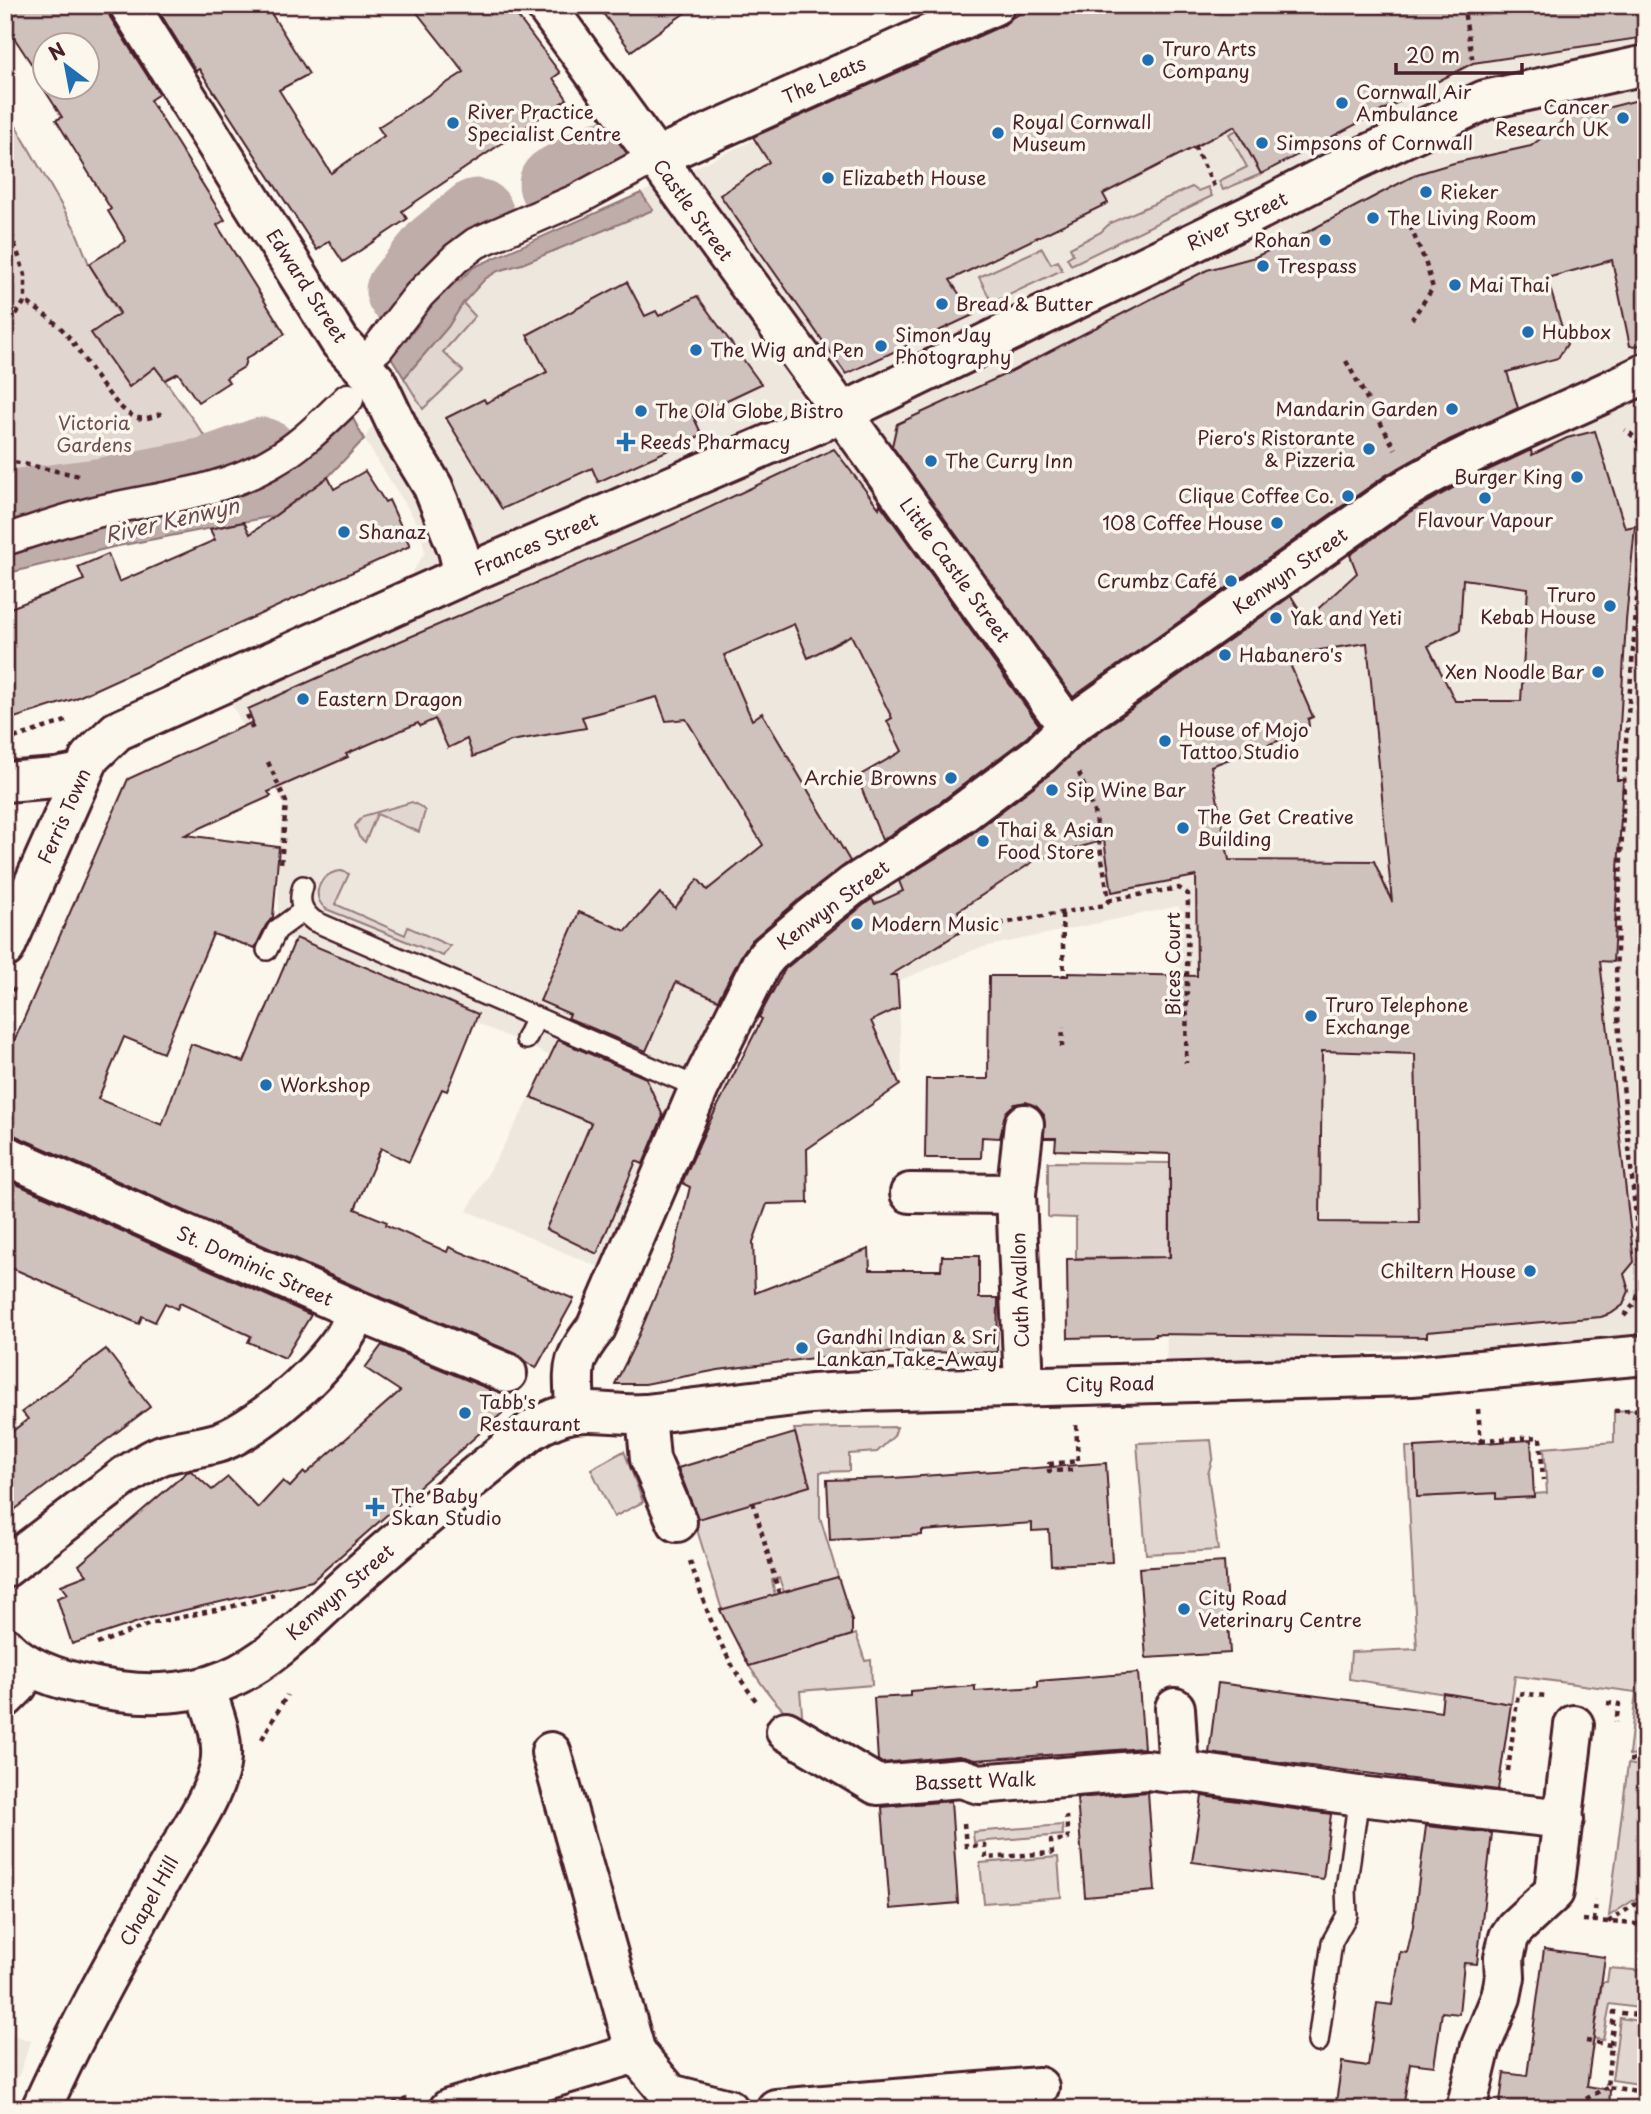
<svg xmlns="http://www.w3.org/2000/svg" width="1651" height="2114" viewBox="0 0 1651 2114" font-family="'Playpen Sans',sans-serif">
  <rect width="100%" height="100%" fill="#fbf7ec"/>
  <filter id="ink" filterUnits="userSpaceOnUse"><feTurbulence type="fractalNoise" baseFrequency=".0143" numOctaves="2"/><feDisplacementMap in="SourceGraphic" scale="14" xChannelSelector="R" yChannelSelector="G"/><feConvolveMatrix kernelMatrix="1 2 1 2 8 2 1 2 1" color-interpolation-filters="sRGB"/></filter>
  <g filter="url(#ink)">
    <!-- built -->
    <g fill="#eee7de">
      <path d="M1054,5H1646V1352L1407,1350L1166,1368L1179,906L979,948L898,981L902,1072L875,1085L763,1013L720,1087L641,1277L596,1266L467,1211L553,1057L278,934L279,847L283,803L214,670L362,604L412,573L425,552L419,526L364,439L404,378L448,327L463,303L485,279L498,271L522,264L653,209L641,193L913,65Z"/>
      <path d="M5,2032L31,2041L7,2109H5Z"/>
    </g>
    <!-- green -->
    <g fill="#e2d7d0" stroke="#967b7e" stroke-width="2">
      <path d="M5,107L75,229L89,264L125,324L240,486L5,553Z"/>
      <path d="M1237,130L1261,174L1223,190L1219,181L1247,167L1229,134Z"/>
      <path d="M1192,187L1198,191L1208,187L1212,196L1071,265L1067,258L1073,254L1070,248L1101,232L1110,223Z"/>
      <path d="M1042,248L1051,264L1058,261L1062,270L992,303L979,277Z"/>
      <path d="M463,303L475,316L443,352L463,371L423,409L404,378L448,327Z"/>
      <path d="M412,802L421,807L425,811L419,832L377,814L365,842L359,837L355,826L363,816Z"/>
      <path d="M342,871L349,874L335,904L405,935L408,927L450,946L443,956L326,909C308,895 322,871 342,871Z"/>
      <path d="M1048,1162L1170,1163L1169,1287L1151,1257L1076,1258V1218L1048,1217Z"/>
      <path d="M1646,1409V1758L1629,1755L1636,1692L1515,1676L1511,1704L1349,1679L1351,1652L1417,1649L1406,1447H1415L1418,1497L1496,1493L1497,1499L1534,1497V1494L1547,1493L1544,1448L1614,1442V1411Z"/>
      <path d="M897,1427L894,1436L877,1452L849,1454V1471L820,1472V1517L838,1577L784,1592L779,1578L772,1580L775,1595L722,1610L694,1520L810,1485L794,1429Z"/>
      <path d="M1211,1440L1213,1457L1208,1474L1218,1550L1146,1554L1137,1443Z"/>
      <path d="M624,1451L643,1502L614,1517L591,1469Z"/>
      <path d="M856,1634L865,1661L871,1660L872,1685L800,1691L803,1724C779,1712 764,1687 749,1666Z"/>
      <path d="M1628,1764L1646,1767V1846L1643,1864L1646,1865V1892L1609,1916Z"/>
      <path d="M1062,1825L1063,1835L974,1842L973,1832Z"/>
      <path d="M1058,1857L1061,1897L984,1903L980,1863Z"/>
      <path d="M1609,1968L1646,1971V2009L1610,2004L1603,2040L1587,2037L1597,2020L1602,1982H1607Z"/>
      <path d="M1620,2018L1646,2022V2085L1612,2080Z"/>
    </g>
    <!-- water -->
    <g fill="#bfadaa" stroke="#907477" stroke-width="2">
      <path d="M641,193L653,210L522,264L498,271L485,279L463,303L448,327L404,378L391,357L444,295L474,267Z"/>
      <path d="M349,411L364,439L328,477L274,516L113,547L5,574V553L128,517Z"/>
    </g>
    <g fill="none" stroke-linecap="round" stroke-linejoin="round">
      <!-- river -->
      <g stroke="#bfadaa" stroke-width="75">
        <path d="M556,184L602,158L618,156"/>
        <path d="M403,291L438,248L477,216"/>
        <path d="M5,508L98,496L206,475L262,455"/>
      </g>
    </g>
    <!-- building -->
    <g fill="#cfc2bc" stroke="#4a1f2b" stroke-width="2" fill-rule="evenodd">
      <path d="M5,5H107L110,17L159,94L150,100L225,220L217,225L285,334L246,359L244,367L226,378L229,382L198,402L178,373L165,380L155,367L129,387L91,333L120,313L89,264L126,241L108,211L111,209L56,120L62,117L44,89L88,88V46H46V86L5,24Z"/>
      <path d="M155,5H266L309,74L279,90L331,173L384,136L378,127L464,72L411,5H509L560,73L553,78L567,99L402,211L407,219L343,262L329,241L317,250L199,69L196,71Z"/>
      <path d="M597,5H696L631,51Z"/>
      <path d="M1037,5H1646V37L1473,63L1261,174L1235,126L1103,194L1108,203L950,280L973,315L846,374L720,195L769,162L753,137L1004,25L1013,17Z"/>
      <path d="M1646,98V345L1630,346L1612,260L1547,278L1567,344L1558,358L1507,372L1518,408L1449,440L1386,475L1073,697L892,446L897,424L1008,373L1207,270L1255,257L1294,239L1417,174L1454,163L1531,146L1567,118Z"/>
      <path d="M627,282L645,316L656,311L659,316L697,296L761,384L693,416L702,435L598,482L592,468L502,509L446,418L484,399L486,403L547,372L527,335Z"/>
      <path d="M1595,431L1625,528L1635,526L1626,621L1617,780H1623L1613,962L1600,961L1634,1262L1624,1274L1629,1291L1623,1305L1612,1313L1601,1317L1427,1332V1337L1155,1334V1336L1068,1338L1067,1259L1170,1257V1154L1055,1150L1056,1138H1044V1115L1036,1106L1026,1102L1015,1104L1006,1112L1000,1138L982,1137L981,1158H925L926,1079H988L989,976H1068V973L1197,976L1196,876L1112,892L1104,840L1034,861L1025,867L958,911L965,929L891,975H897L899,1008L871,1021L900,1085L807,1149L808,1203L767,1204L753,1242L755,1293L869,1249L870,1270H941L942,1256H979V1298H998L997,1352L854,1353L718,1370L645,1384H615L634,1346L674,1252L690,1187L682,1183L706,1129L762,1019L759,1017L785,969L866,903L872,899L875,904L903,891L899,881L961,842L1054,771L1082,744L1291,596L1306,620L1357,573L1350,555L1411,511L1469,479L1531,450L1532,455L1567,438ZM1463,579L1528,588L1521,701H1455L1428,646L1460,630ZM1367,643L1371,681L1392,902L1374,861L1229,860L1211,766L1283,739V732L1309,726L1308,719L1313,717L1286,655ZM1322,1051L1415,1054L1419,1223L1320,1222Z"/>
      <path d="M834,449L879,508L880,504L1039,725L1027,737L935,806L882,840L857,777L902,751L887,721L892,718L851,635L808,658L794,624L724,655L752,720L762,713L850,861L796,902L752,940L742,954L718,1000L676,982L646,1051L568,1018L570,1014L540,1001L579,912L626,931L660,893L675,908L698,879L707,890L763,845L686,719L666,721L657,697L582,717L586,728L511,741L473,757L467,739L448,748L435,719L420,726L418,723L346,754L348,757L268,792L271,796L185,835L279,847L273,917L266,925L255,948L213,934L163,1053L124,1037L98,1099L162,1125L191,1044L244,1062L296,938L478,1014L447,1091L442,1089L409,1162L381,1148L355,1209L387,1222L386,1225L447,1252L449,1247L574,1299L536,1368L526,1362L515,1353L366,1291L14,1135L5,1134V1062L128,779L253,722L248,709L398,642L670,526Z"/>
      <path d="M365,471L385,502L389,500L410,546L74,699L5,721V610L84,580L78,567L108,554L119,582L215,540L210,529L244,522L250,534L328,477L334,489Z"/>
      <path d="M558,1040L646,1078L663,1116L643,1164L636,1161L597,1254L546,1229L591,1123L531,1097Z"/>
      <path d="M5,1179L311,1315L285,1358L248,1342L251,1336L180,1303L177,1309L165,1303L155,1322L142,1316L139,1324L5,1265Z"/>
      <path d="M382,1345L489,1389L507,1409L312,1581L150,1618L72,1644L57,1598L68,1594L61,1585L87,1575L79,1565L187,1472L191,1471L212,1490L228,1477L258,1508L283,1481L290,1487L304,1472L306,1474L400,1391L365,1368Z"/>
      <path d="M106,1349L150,1407L5,1517V1437L28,1419L22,1412Z"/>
      <path d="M795,1433L810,1486L698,1519L678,1468Z"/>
      <path d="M1531,1440L1534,1497L1496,1499V1493L1417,1497L1415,1447Z"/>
      <path d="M1106,1463L1112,1562L1051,1565L1049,1530L1032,1531V1523L922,1531V1535L830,1540L827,1480L893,1478Z"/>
      <path d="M1224,1562L1230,1653L1146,1658L1139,1568Z"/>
      <path d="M838,1577L852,1621V1635L749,1666L720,1610Z"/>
      <path d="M1138,1673L1144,1748L975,1760L959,1756L882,1763L878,1760L874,1698L910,1696V1691L975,1686V1691L1038,1687V1681Z"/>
      <path d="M1218,1683L1441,1712L1443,1693L1511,1704L1498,1790L1209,1753Z"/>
      <path d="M1148,1792L1155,1891L1085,1897L1077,1798Z"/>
      <path d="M1202,1796L1331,1814L1323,1879L1192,1862Z"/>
      <path d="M951,1801L958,1903L890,1909L882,1807Z"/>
      <path d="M1426,1826L1492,1833L1477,1964L1464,1963L1459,2014L1442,2012L1434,2066L1410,2063L1403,2109H1335L1342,2062L1368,2066L1377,2003L1392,2005L1400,1952L1407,1953L1413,1926Z"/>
      <path d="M1544,1949L1605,1957L1587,2086L1610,2090L1609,2109H1499L1504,2073L1527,2076Z"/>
    </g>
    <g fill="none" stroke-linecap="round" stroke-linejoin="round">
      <defs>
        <g id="service">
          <path d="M303,886C298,901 301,911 314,921L699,1088"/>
          <path d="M267,950L277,930L303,911"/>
          <path d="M526,1039L536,1018"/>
          <path d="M1318,2042L1332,1942L1347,1915L1346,1889L1359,1796"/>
        </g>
        <g id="pedestrian">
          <path d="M378,348L419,295L456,258L476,243L578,199L654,158"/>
          <path d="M5,540C39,529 74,516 109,509C163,497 220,492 269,464C300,447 323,423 348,399"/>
        </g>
        <g id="minor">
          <path d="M654,158L995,5"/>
          <path d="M1068,727L842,413L1250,215L1356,160L1485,100L1646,65"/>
          <path d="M5,782L56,778L82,773"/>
          <path d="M5,1155L357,1311L507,1373"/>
          <path d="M910,1193L1016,1194"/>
          <path d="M1024,1386L1016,1194L1024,1124"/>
          <path d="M575,1411C574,1369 568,1363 596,1328L699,1088L761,964L769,954L810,919L853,885L948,824L1041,754L1068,727L1399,493C1477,445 1564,414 1646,373"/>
          <path d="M646,1414L650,1459L677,1522"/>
          <path d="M5,1568L125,1476C137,1469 149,1460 162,1455C181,1449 201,1448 220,1442C262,1427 344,1355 357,1311"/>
          <path d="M5,1698L17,1686L29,1666"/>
          <path d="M1175,1708L1179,1772"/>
          <path d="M786,1731L877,1785L961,1778L979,1784L1147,1770L1170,1773L1190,1772L1359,1796L1564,1819"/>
          <path d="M551,1752L636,2053"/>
          <path d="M41,2109C77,2029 119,1954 162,1878C180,1845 213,1801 220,1765C225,1738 213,1712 205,1688"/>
          <path d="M449,2109L636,2053L670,2094L729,2109"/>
          <path d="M776,2109L1039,2087"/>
          <path d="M1466,2109L1481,2046L1501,1997L1505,1977L1504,1958L1509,1937L1515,1928L1554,1892L1574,1725"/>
        </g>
        <g id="tertiary">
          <path d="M129,5L340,342L376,381L402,436L433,487L458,550L464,575"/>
          <path d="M5,948L90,757L117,731L464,575L842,413L545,5"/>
          <path d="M5,1647C27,1670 60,1680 91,1686C134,1696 187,1697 228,1679C277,1658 316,1612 356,1577C413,1526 473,1477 532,1430C579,1401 596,1416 646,1414L811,1394L865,1391L1412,1376L1646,1355"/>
        </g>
      </defs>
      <!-- service casing -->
      <use href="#service" stroke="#4a1f2b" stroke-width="24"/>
      <!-- pedestrian casing -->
      <use href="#pedestrian" stroke="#4a1f2b" stroke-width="35"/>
      <!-- minor casing -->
      <use href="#minor" stroke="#4a1f2b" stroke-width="44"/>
      <!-- tertiary casing -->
      <use href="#tertiary" stroke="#4a1f2b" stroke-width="44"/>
      <!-- path -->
      <g stroke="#4a1f2b" stroke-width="4.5" stroke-dasharray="5 5" stroke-linecap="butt">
        <path d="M1463,5L1473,63"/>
        <path d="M1194,146L1215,188"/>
        <path d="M5,181V187"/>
        <path d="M5,215L25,275V301"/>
        <path d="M1410,226L1425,261L1433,288L1412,319"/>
        <path d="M5,331L25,301C39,311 57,322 68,336C83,355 114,412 138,418C146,420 156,415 164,413"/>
        <path d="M1346,361L1395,449"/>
        <path d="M5,460L80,476"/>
        <path d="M247,715L253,730"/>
        <path d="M14,738L66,721"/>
        <path d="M268,762L286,802L281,865"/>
        <path d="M1079,773L1094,812L1109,900L1179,888L1188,894L1186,1063"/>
        <path d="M1062,914L1064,977"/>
        <path d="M970,929L1105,905L1109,900"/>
        <path d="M5,1010L14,988"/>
        <path d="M1062,1047L1063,1027"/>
        <path d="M1624,1316L1636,1302L1642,1282L1620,1054L1616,974L1626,741L1645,495C1645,470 1649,444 1625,430"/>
        <path d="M1478,1409L1481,1443"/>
        <path d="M1614,1411L1646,1409"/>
        <path d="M1481,1440L1540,1437L1543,1480"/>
        <path d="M1072,1470L1049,1471V1464L1078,1461L1076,1424"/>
        <path d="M753,1502L779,1593"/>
        <path d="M690,1561C708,1614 722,1659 758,1703"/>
        <path d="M97,1644L153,1623L230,1607L274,1595"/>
        <path d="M1607,1703L1619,1704L1616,1722"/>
        <path d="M262,1739L287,1695"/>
        <path d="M1629,1760L1646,1762"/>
        <path d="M1508,1771L1518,1693L1546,1696"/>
        <path d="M964,1823L966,1846L985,1845L986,1858L1052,1853L1051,1841L1068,1839L1066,1816"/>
        <path d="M1583,1920L1636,1924L1646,1930"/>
        <path d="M1594,1921L1596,1901"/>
        <path d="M1608,1922L1646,1897"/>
        <path d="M1646,2016L1614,2012L1607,2087L1646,2092"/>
        <path d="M1586,2041L1611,2045"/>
        <path d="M1586,2099L1607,2087"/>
        <path d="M374,2109L411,2098"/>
      </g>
      <!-- service -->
      <use href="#service" stroke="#fbf7ec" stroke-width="19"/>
      <!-- pedestrian -->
      <use href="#pedestrian" stroke="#fbf7ec" stroke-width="30"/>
      <!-- minor -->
      <use href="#minor" stroke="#fbf7ec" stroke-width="38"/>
      <!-- tertiary -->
      <use href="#tertiary" stroke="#fbf7ec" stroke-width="38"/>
    </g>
  </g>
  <!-- markers -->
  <g fill="#1f6fb2" stroke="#fbf7ec" stroke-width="2.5">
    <circle cx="1148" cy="60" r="7"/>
    <circle cx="1342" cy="103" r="7"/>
    <circle cx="1623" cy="118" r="7"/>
    <circle cx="453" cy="123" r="7"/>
    <circle cx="998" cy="133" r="7"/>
    <circle cx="1262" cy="143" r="7"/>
    <circle cx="828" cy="178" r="7"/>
    <circle cx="1426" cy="192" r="7"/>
    <circle cx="1373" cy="218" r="7"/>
    <circle cx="1325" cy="240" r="7"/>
    <circle cx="1263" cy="266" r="7"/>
    <circle cx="1455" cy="285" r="7"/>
    <circle cx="942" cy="304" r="7"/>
    <circle cx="1528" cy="332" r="7"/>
    <circle cx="881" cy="346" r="7"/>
    <circle cx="696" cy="350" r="7"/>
    <circle cx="1452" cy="409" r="7"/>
    <circle cx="641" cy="411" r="7"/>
    <path d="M622.5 431.5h7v7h7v7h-7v7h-7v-7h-7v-7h7z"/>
    <circle cx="1369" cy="449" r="7"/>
    <circle cx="931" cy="461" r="7"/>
    <circle cx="1577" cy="477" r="7"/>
    <circle cx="1348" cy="496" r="7"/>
    <circle cx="1485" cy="498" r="7"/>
    <circle cx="1277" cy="523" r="7"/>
    <circle cx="344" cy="532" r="7"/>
    <circle cx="1231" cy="581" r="7"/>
    <circle cx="1610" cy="606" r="7"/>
    <circle cx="1276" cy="618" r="7"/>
    <circle cx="1225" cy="655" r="7"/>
    <circle cx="1598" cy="672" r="7"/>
    <circle cx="303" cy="699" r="7"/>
    <circle cx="1165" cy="741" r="7"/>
    <circle cx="951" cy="778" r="7"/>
    <circle cx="1052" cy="790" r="7"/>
    <circle cx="1183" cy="828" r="7"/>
    <circle cx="983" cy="841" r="7"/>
    <circle cx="857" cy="924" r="7"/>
    <circle cx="1311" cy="1016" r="7"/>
    <circle cx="266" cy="1085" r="7"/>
    <circle cx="1530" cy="1271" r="7"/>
    <circle cx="802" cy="1348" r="7"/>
    <circle cx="465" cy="1413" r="7"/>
    <path d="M371.5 1496.5h7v7h7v7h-7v7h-7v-7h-7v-7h7z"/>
    <circle cx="1184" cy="1609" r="7"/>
  </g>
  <g text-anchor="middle" stroke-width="7" stroke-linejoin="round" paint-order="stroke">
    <!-- poi labels -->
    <g font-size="19" fill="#4a1f2b" stroke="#fbf7ec" text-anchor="start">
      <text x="1162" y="56">Truro Arts<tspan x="1162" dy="22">Company</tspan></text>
      <text x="1356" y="99">Cornwall Air<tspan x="1356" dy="22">Ambulance</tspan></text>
      <text x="1609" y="114" text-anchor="end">Cancer<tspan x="1609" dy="22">Research UK</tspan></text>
      <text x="467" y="119">River Practice<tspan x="467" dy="22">Specialist Centre</tspan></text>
      <text x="1012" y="129">Royal Cornwall<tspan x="1012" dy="22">Museum</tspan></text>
      <text x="1276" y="150">Simpsons of Cornwall</text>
      <text x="842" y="185">Elizabeth House</text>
      <text x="1440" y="199">Rieker</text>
      <text x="1387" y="225">The Living Room</text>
      <text x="1311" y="247" text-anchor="end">Rohan</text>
      <text x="1277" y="273">Trespass</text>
      <text x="1469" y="292">Mai Thai</text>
      <text x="956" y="311">Bread &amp; Butter</text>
      <text x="1542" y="339">Hubbox</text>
      <text x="895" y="342">Simon Jay<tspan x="895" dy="22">Photography</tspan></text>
      <text x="710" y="357">The Wig and Pen</text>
      <text x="1438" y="416" text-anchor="end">Mandarin Garden</text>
      <text x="655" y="418">The Old Globe Bistro</text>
      <text x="1355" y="445" text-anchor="end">Piero's Ristorante<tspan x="1355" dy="22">&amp; Pizzeria</tspan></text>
      <text x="640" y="449">Reeds Pharmacy</text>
      <text x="945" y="468">The Curry Inn</text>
      <text x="1563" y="484" text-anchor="end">Burger King</text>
      <text x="1334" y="503" text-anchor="end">Clique Coffee Co.</text>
      <text x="1485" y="527" text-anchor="middle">Flavour Vapour</text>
      <text x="1263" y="530" text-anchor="end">108 Coffee House</text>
      <text x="358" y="539">Shanaz</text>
      <text x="1217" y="588" text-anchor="end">Crumbz Café</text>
      <text x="1596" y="602" text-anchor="end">Truro<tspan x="1596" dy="22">Kebab House</tspan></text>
      <text x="1290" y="625">Yak and Yeti</text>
      <text x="1239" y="662">Habanero's</text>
      <text x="1584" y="679" text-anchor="end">Xen Noodle Bar</text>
      <text x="317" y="706">Eastern Dragon</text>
      <text x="1179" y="737">House of Mojo<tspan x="1179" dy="22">Tattoo Studio</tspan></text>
      <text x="937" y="785" text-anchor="end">Archie Browns</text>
      <text x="1066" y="797">Sip Wine Bar</text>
      <text x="1197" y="824">The Get Creative<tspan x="1197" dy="22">Building</tspan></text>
      <text x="997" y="837">Thai &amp; Asian<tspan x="997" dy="22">Food Store</tspan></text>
      <text x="871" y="931">Modern Music</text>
      <text x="1325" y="1012">Truro Telephone<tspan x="1325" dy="22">Exchange</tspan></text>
      <text x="280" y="1092">Workshop</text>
      <text x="1516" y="1278" text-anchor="end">Chiltern House</text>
      <text x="816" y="1344">Gandhi Indian &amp; Sri<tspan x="816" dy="22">Lankan Take-Away</tspan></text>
      <text x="479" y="1409">Tabb's<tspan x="479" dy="22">Restaurant</tspan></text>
      <text x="391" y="1503">The Baby<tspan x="391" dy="22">Skan Studio</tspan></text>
      <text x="1198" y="1605">City Road<tspan x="1198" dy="22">Veterinary Centre</tspan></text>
    </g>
    <!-- street labels -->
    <g font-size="19" fill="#4a1f2b" stroke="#fbf7ec">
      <text transform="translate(824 80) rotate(-24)" y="7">The Leats</text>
      <text transform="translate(693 210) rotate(54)" y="7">Castle Street</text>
      <text transform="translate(1237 221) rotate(-26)" y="7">River Street</text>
      <text transform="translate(307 286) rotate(57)" y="7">Edward Street</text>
      <text transform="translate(536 544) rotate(-23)" y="7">Frances Street</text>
      <text transform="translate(955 570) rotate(54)" y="7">Little Castle Street</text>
      <text transform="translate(1290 571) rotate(-35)" y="7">Kenwyn Street</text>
      <text transform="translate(64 816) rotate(-66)" y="7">Ferris Town</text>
      <text transform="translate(833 905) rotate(-37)" y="7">Kenwyn Street</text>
      <text transform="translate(1173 964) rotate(-90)" y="7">Bices Court</text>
      <text transform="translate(255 1266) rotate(24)" y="7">St. Dominic Street</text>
      <text transform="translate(1020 1290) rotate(-92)" y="7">Cuth Avallon</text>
      <text transform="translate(1110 1384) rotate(-1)" y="7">City Road</text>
      <text transform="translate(340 1592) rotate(-41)" y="7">Kenwyn Street</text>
      <text transform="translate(975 1781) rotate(-2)" y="7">Bassett Walk</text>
      <text transform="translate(149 1901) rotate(-61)" y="7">Chapel Hill</text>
    </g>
    <!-- park labels -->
    <g font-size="19" fill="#704d54" stroke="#fbf7ec">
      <text x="94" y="430">Victoria<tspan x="94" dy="22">Gardens</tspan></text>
    </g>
    <!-- water labels -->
    <g font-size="21" font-style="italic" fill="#6d4a51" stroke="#fbf7ec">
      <text transform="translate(172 521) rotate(-13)" y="7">River Kenwyn</text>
    </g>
  </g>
  <!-- margin -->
  <rect width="1651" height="2114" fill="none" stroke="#fbf7ec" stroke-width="28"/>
  <rect x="14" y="14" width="1623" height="2086" fill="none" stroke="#4a1f2b" stroke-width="2.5" filter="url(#ink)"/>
  <!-- north arrow -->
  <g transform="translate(66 66) rotate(328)"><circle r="33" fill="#fbf7ec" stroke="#b4a19f" stroke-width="2"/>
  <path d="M0-5L12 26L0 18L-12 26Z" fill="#1f6fb2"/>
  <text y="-10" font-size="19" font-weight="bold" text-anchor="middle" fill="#4a1f2b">N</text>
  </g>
  <!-- scale -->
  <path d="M1396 63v10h126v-10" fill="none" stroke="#4a1f2b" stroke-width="3.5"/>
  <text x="1406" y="63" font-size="21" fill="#4a1f2b" stroke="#fbf7ec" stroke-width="5" paint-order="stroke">20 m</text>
</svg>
